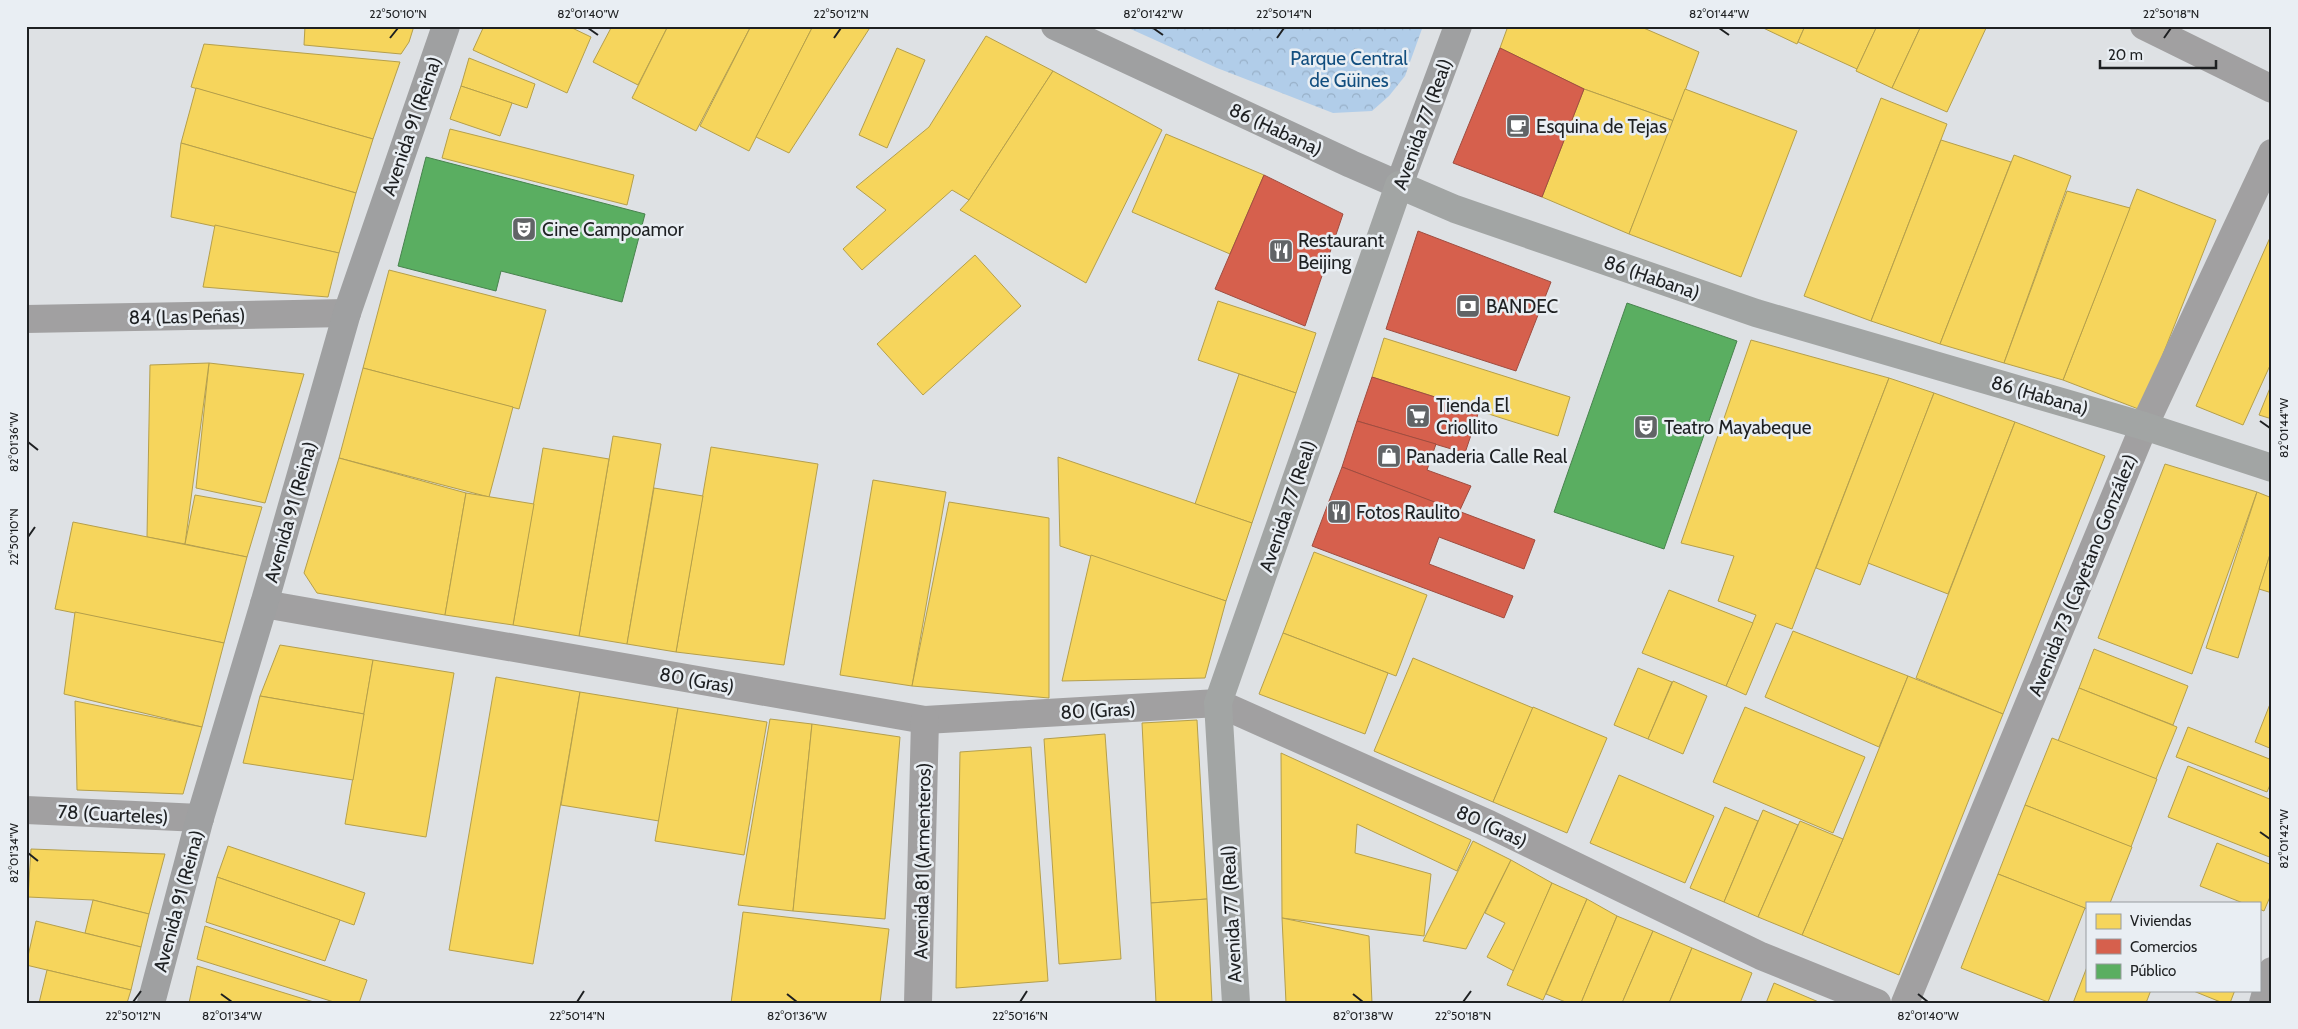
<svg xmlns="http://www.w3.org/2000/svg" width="2298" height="1029" viewBox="0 0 2298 1029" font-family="Cabin,sans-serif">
  <defs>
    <pattern id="park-crowns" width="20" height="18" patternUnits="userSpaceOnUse" patternTransform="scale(1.25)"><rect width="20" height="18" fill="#b1cde9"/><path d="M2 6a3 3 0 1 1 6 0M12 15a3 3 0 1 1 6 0" fill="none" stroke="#98b0c8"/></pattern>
  </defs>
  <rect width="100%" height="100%" fill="#dee1e4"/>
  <!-- park -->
  <path fill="url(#park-crowns)" d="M1124,26H1423L1405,76L1389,96L1372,111L1333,113L1217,68Z"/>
  <!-- homes -->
  <g fill="#f6d55c" stroke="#b59f4b">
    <path d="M305,26H414L409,42L401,54L304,45Z"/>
    <path d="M484,26H568L591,37L567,93L473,50Z"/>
    <path d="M612,26H668L638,85L593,62Z"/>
    <path d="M668,26H751L696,131L632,98Z"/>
    <path d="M751,26H813L749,151L700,126Z"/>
    <path d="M813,26H871L789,153L756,137Z"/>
    <path d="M1508,26H1639L1699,52L1674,121L1584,89L1500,48Z"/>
    <path d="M1759,26H1805L1797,44Z"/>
    <path d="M1805,26H1877L1857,69L1798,42Z"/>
    <path d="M1877,26H1921L1892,88L1856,71Z"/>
    <path d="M1921,26H1987L1947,112L1892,88Z"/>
    <path d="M986,36L1053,71L969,200L952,190L862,270L843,249L886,210L856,187L929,127Z"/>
    <path d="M204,44L400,62L373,139L191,87Z"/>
    <path d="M897,48L925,60L887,148L859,135Z"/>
    <path d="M469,58L535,84L527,108L461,86Z"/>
    <path d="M1053,71L1162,130L1086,283L960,210L969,200Z"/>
    <path d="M461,86L512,103L500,136L450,119Z"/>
    <path d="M196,88L373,139L356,193L181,143Z"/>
    <path d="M1584,89L1674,121L1629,234L1542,197Z"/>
    <path d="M1685,89L1797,131L1741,277L1629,234Z"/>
    <path d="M1881,98L1947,124L1871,321L1804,296Z"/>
    <path d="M450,129L634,175L627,205L442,158Z"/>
    <path d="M1166,134L1264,175L1230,254L1132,212Z"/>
    <path d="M1941,140L2011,162L1940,344L1871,321Z"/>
    <path d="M181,143L356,193L339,253L171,217Z"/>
    <path d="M2014,155L2071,176L2004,363L1940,344Z"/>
    <path d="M2137,189L2216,220L2141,410L2063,380Z"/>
    <path d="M2067,191L2130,208L2063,380L2004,363Z"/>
    <path d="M215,225L339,253L328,297L203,287Z"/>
    <path d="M2272,233V361L2243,425L2196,406Z"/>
    <path d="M975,255L1021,306L923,395L877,344Z"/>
    <path d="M389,270L546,310L519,409L363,368Z"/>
    <path d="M1218,301L1316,333L1296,393L1198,360Z"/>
    <path d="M1384,338L1570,397L1558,436L1372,377Z"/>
    <path d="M1751,340L1889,378L1792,629L1776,623L1746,695L1726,686L1756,615L1718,601L1734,556L1681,543Z"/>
    <path d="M209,363L304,374L265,503L196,488Z"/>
    <path d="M209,363L185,544L147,537L150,365Z"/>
    <path d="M363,368L513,407L489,497L339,458Z"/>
    <path d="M1239,374L1296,393L1252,523L1195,504Z"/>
    <path d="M1889,378L1934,393L1860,585L1816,568Z"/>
    <path d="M2272,383V419L2259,415Z"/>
    <path d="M1934,393L2015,422L1948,594L1868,563Z"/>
    <path d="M2015,422L2105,456L2003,714L1916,678Z"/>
    <path d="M613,436L661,444L627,644L579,636Z"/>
    <path d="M711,447L818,464L784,665L676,652Z"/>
    <path d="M543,448L609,459L579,636L513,625Z"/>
    <path d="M1058,457L1252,523L1226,601L1060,546Z"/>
    <path d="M339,458L466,493L445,615L317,593L304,573Z"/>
    <path d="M2165,464L2257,492L2192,674L2098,638Z"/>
    <path d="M873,480L946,492L912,686L840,675Z"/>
    <path d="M654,488L703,496L676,652L627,644Z"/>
    <path d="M2257,492L2272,498V548L2238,658L2206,648Z"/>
    <path d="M466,493L534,504L513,625L445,615Z"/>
    <path d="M195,495L262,507L247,557L185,544Z"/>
    <path d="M949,502L1049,518V698L912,686Z"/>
    <path d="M73,522L247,557L224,643L55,609Z"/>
    <path d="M2272,548V593L2259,589Z"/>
    <path d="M1314,552L1427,595L1396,676L1283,633Z"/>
    <path d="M1091,555L1226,601L1205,678L1062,681Z"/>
    <path d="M1669,590L1753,623L1726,686L1642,653Z"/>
    <path d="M75,612L224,643L202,727L64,694Z"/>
    <path d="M1793,631L1908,676L1879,747L1765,697Z"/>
    <path d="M1283,633L1388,673L1365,734L1259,694Z"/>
    <path d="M280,645L373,660L364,714L260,696Z"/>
    <path d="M2094,649L2188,686L2173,725L2079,688Z"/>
    <path d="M1413,658L1533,708L1493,802L1374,751Z"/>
    <path d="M373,660L454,673L426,837L345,824Z"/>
    <path d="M1638,668L1672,682L1648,739L1614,725Z"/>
    <path d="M1908,676L2003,714L1899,975L1802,935L1843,839Z"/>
    <path d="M496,677L580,692L533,964L449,950Z"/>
    <path d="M1673,681L1707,696L1683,754L1648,739Z"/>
    <path d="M2079,688L2177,727L2156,779L2058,741Z"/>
    <path d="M580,692L678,708L659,821L561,805Z"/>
    <path d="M260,696L364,714L353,780L243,763Z"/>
    <path d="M2272,699V749L2255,742Z"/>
    <path d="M75,701L202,727L183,794L77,790Z"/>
    <path d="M1533,707L1607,738L1567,833L1493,802Z"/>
    <path d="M1745,707L1865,757L1833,833L1713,782Z"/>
    <path d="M678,708L767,722L744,855L655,841Z"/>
    <path d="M770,719L812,724L793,911L738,905Z"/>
    <path d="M1197,720L1207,899L1151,903L1142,723Z"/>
    <path d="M812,724L900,737L885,919L793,911Z"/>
    <path d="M2188,727L2272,760V780L2267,792L2176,757Z"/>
    <path d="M1105,734L1121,959L1059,964L1044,739Z"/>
    <path d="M2052,738L2157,779L2131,847L2025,805Z"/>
    <path d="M1031,747L1048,981L956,988L960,752Z"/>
    <path d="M1281,753L1471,840L1457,871L1357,824L1355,853L1431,874L1424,936L1282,918Z"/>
    <path d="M2188,766L2272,800V858L2168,817Z"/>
    <path d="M1619,775L1714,816L1685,883L1590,843Z"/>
    <path d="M2025,805L2132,847L2110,903H2087V909L1998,874Z"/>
    <path d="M1725,807L1758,821L1724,902L1690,888Z"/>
    <path d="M1763,810L1798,825L1758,917L1724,902Z"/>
    <path d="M1800,821L1843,839L1802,935L1758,917Z"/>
    <path d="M1473,841L1511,860L1466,949L1423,941Z"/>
    <path d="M2217,843L2272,865V892L2264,911L2259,909V903H2243L2200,886Z"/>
    <path d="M228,846L365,893L354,925L217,877Z"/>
    <path d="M31,849L165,854L149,914L93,900L28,897Z"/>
    <path d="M1511,860L1552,883L1514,971L1487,957L1505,923L1485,913Z"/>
    <path d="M1998,874L2085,908L2048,1002L1961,968Z"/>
    <path d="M217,877L340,920L325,961L206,922Z"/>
    <path d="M1552,883L1587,899L1543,1000L1507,985Z"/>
    <path d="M1207,899L1212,1003H1156L1151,903Z"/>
    <path d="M1587,899L1617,916L1581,1003H1568L1546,994Z"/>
    <path d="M93,900L149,914L141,947L85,933Z"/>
    <path d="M743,912L889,929L880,1003H731Z"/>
    <path d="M1617,916L1653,931L1622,1003H1581Z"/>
    <path d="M1282,918L1369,936L1372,1003H1286Z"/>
    <path d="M36,921L141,947L131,990L26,965Z"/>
    <path d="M205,926L367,980L359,1003H337L197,959Z"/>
    <path d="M1653,931L1692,948L1669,1003H1622Z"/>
    <path d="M1692,948L1752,973L1740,1003H1669Z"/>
    <path d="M197,966L317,1003H189Z"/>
    <path d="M2087,967V990H2151L2146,1003H2073Z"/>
    <path d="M47,970L131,990L127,1003H39Z"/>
    <path d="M1774,983L1821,1003H1766Z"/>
    <path d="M2191,990H2235L2230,1003H2223Z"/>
  </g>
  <!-- shops -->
  <g fill="#d6604d" stroke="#9f4d40">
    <path d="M1500,48L1584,89L1542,197L1453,163Z"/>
    <path d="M1264,175L1343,214L1305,326L1215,289Z"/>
    <path d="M1418,231L1551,282L1516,371L1386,329Z"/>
    <path d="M1372,377L1479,411L1465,453L1357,421Z"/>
    <path d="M1357,421L1436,444L1427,470L1471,486L1459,512L1342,467Z"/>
    <path d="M1342,467L1535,540L1524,569L1439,537L1429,564L1513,596L1504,618L1312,546Z"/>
  </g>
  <!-- public -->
  <g fill="#5aae61" stroke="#48834e">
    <path d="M426,157L645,214L622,302L501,271L496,291L398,266Z"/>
    <path d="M1627,303L1737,341L1664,549L1554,512Z"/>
  </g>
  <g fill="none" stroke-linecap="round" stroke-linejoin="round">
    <!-- minor -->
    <g stroke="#a1a0a1" stroke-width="28">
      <path d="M2144,26L2272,89"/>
      <path d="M26,319L347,313"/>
      <path d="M264,604L925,720L1218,703L1489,824L1761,956L1877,1003"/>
      <path d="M26,810L200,818"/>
      <path d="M918,1003L925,720"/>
      <path d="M1905,1003L2144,426L2272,153"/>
      <path d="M2263,1003L2272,971"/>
    </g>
    <!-- secondary -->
    <g stroke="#9fa0a1" stroke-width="28">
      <path d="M1055,26L1351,164L1399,185L1458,26"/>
      <path d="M151,1003L200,818L264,604L347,313L446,26"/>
    </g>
    <!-- primary -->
    <path stroke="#a2a5a4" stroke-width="28" d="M1236,1003L1218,703L1399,185L1455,209L1756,313L2144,426L2272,468"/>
  </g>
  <!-- ticks -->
  <path fill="none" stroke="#1e2022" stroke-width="2" d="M588,28L598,35M1153,28L1163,35M1719,28L1729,35M390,38L398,28M834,38L841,28M1277,38L1284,28M2164,38L2171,28M2260,421L2270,428M28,442L38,450M28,537L35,527M2260,832L2270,839M28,853L38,861M221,994L232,1002M787,994L797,1002M1353,994L1363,1002M1918,994L1928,1002M133,1002L141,991M577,1002L584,991M1020,1002L1027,991M1463,1002L1471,991"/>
  <!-- icons -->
  <defs>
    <symbol id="cafe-square" viewBox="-11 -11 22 22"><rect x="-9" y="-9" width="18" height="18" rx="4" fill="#616466" stroke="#e9eef3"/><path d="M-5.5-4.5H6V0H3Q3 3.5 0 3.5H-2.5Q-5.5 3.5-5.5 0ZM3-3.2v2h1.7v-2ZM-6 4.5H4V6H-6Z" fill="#fff"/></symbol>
    <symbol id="theatre-square" viewBox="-11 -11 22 22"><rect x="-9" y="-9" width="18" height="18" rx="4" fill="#616466" stroke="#e9eef3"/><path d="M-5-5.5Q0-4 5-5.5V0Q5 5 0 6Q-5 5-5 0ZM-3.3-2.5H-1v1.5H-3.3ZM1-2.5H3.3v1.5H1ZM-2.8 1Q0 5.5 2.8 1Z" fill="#fff"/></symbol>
    <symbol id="restaurant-square" viewBox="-11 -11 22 22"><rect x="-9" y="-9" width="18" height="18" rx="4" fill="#616466" stroke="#e9eef3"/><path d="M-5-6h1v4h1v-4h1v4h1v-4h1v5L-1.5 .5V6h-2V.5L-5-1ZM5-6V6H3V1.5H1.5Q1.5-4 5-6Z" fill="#fff"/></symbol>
    <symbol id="bank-square" viewBox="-11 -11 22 22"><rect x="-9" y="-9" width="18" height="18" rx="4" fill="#616466" stroke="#e9eef3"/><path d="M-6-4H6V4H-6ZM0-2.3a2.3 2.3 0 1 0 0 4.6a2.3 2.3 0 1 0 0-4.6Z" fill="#fff"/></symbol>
    <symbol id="supermarket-square" viewBox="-11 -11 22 22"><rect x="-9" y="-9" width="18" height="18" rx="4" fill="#616466" stroke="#e9eef3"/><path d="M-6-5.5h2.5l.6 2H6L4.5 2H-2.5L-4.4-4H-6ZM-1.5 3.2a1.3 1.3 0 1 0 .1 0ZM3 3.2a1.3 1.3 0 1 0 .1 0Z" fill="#fff"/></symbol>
    <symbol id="shop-square" viewBox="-11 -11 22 22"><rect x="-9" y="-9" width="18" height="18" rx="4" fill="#616466" stroke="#e9eef3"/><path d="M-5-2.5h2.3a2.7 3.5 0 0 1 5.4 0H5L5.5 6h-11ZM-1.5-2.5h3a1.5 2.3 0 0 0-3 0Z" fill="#fff"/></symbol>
  </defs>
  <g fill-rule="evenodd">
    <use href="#cafe-square" x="1504" y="112" width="28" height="28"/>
    <use href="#theatre-square" x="510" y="215" width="28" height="28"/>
    <use href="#restaurant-square" x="1267" y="237" width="28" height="28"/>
    <use href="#bank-square" x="1454" y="292" width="28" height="28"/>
    <use href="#supermarket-square" x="1404" y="402" width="28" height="28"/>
    <use href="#theatre-square" x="1632" y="413" width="28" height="28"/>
    <use href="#shop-square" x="1375" y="442" width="28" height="28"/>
    <use href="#restaurant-square" x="1325" y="498" width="28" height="28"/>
  </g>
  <g text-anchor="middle" stroke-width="5" stroke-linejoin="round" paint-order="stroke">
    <!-- park labels -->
    <g font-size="19" fill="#124e7f" stroke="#e9eef3">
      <text x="1349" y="65">Parque Central<tspan x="1349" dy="22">de Güines</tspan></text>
    </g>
    <!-- street labels -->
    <g font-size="19" fill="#1e2022" stroke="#e9eef3">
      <text transform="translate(1422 124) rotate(-70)" y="7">Avenida 77 (Real)</text>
      <text transform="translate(411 126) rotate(-71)" y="7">Avenida 91 (Reina)</text>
      <text transform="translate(1276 129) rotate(25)" y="7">86 (Habana)</text>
      <text transform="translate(1652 277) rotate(19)" y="7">86 (Habana)</text>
      <text transform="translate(187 316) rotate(-1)" y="7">84 (Las Peñas)</text>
      <text transform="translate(2040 395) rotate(16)" y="7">86 (Habana)</text>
      <text transform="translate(1287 506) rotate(-71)" y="7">Avenida 77 (Real)</text>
      <text transform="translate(290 512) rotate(-74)" y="7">Avenida 91 (Reina)</text>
      <text transform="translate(2082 575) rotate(-68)" y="7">Avenida 73 (Cayetano González)</text>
      <text transform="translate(697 680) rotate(10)" y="7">80 (Gras)</text>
      <text transform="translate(1098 710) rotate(-3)" y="7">80 (Gras)</text>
      <text transform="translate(113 814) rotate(3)" y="7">78 (Cuarteles)</text>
      <text transform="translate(1492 826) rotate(25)" y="7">80 (Gras)</text>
      <text transform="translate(922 861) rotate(-89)" y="7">Avenida 81 (Armenteros)</text>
      <text transform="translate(178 901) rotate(-75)" y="7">Avenida 91 (Reina)</text>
      <text transform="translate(1231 914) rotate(-93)" y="7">Avenida 77 (Real)</text>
    </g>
    <!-- poi labels -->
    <g font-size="19" fill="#1e2022" stroke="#e9eef3" text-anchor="start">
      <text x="1536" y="133">Esquina de Tejas</text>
      <text x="542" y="236">Cine Campoamor</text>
      <text x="1298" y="247">Restaurant<tspan x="1298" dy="22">Beijing</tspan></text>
      <text x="1486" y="313">BANDEC</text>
      <text x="1436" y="412">Tienda El<tspan x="1436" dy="22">Criollito</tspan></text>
      <text x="1664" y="434">Teatro Mayabeque</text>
      <text x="1406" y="463">Panaderia Calle Real</text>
      <text x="1356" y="519">Fotos Raulito</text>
    </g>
  </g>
  <!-- border -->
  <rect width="2298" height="1029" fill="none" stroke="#e9eef3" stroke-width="55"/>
  <!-- legend -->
  <rect x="2086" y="902" width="175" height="90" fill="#e9eef3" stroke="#989c9f"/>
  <rect x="2096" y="914" width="25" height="15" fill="#f6d55c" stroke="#989c9f"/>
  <text x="2130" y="926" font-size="15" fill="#1e2022">Viviendas</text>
  <rect x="2096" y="939" width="25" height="15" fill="#d6604d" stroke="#989c9f"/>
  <text x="2130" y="952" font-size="15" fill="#1e2022">Comercios</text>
  <rect x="2096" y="964" width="25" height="15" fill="#5aae61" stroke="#989c9f"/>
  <text x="2130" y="976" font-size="15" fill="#1e2022">Público</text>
  <!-- scale -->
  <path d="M2100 60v8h116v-8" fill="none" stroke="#1e2022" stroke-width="2.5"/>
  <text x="2108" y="60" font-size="15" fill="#1e2022" stroke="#e9eef3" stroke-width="4" paint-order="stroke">20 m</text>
  <rect x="28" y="28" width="2242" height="974" fill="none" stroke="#1e2022" stroke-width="2"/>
  <g font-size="12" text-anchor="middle" fill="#1e2022">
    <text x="398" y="18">22°50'10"N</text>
    <text x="588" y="18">82°01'40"W</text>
    <text x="841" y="18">22°50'12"N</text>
    <text x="1153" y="18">82°01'42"W</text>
    <text x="1284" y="18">22°50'14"N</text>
    <text x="1719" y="18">82°01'44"W</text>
    <text x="2171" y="18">22°50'18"N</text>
    <text transform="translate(2284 428) rotate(-90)" y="4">82°01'44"W</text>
    <text transform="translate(14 442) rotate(-90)" y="4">82°01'36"W</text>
    <text transform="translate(14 537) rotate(-90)" y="4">22°50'10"N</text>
    <text transform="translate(2284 839) rotate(-90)" y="4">82°01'42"W</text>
    <text transform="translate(14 853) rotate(-90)" y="4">82°01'34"W</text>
    <text x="133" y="1020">22°50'12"N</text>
    <text x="232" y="1020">82°01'34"W</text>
    <text x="577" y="1020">22°50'14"N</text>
    <text x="797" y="1020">82°01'36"W</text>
    <text x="1020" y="1020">22°50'16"N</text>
    <text x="1363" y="1020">82°01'38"W</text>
    <text x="1463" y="1020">22°50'18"N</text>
    <text x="1928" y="1020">82°01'40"W</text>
  </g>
</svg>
